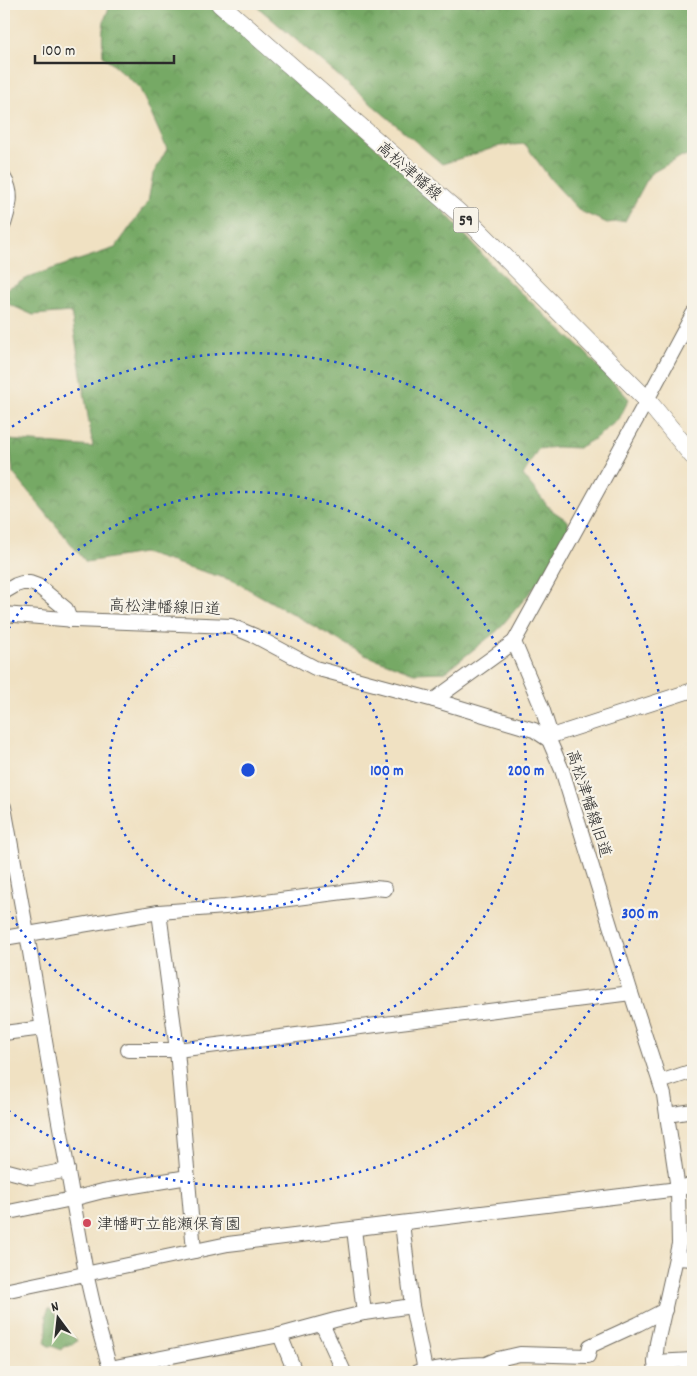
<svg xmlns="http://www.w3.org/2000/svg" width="697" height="1376" viewBox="0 0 697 1376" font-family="Dekko,'Klee One',sans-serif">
  <defs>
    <pattern id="forest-crowns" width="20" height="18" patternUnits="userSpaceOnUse" patternTransform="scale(1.25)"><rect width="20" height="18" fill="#76a965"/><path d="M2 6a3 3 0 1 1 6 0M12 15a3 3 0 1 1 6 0" fill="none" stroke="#618a53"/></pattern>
  </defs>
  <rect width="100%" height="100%" fill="#f7f3e8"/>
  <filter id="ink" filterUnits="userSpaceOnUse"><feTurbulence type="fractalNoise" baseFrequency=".02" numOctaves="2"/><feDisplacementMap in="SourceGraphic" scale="10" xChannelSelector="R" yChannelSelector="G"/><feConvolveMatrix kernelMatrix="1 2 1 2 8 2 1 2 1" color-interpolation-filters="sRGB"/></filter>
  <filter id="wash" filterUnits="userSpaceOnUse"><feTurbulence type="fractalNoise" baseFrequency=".0096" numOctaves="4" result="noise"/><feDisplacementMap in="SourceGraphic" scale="20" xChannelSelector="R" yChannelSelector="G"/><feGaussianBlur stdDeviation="1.12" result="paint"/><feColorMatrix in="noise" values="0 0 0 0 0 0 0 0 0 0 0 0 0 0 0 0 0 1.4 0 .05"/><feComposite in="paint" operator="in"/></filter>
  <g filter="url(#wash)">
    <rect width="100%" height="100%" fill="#f0e1c2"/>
    <!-- forest -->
    <g fill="url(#forest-crowns)" stroke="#506a48">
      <path d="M112,4H206L220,11L422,187L499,273L583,350L629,399L619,419L594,439L578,448L557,447L538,449L523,475L550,509L568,521L569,535L550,569L497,631L445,672L414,673L365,655L234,581L143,553L86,562L13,473L9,440L93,447L71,312L33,315L4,302V290L34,275L115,248L148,202L153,174L167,149L139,87L103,56C102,38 101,19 112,4Z"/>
      <path d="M254,4H693V157L682,156L650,174L625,221L607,223L580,211L552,181L525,144L500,146L442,164Z"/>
      <path d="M49,1308L60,1319L59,1327L75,1338L77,1341L72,1345L64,1346L61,1350L52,1346H48L45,1342L47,1333V1322L46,1315Z"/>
    </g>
  </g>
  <g filter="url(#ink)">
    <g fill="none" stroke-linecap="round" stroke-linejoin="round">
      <defs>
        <g id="minor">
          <path d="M4,178C14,194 9,207 4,224"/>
          <path d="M4,592L16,585L22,583H30L38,586L66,609L70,620"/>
          <path d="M4,614L75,620L231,626L255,636L315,668L434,700L534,730L549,740L562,770L631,993L664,1095L678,1189L679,1244L657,1343L655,1362L656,1372"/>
          <path d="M514,642L542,708L551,736L549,740"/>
          <path d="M434,700L514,642L647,400L693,314"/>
          <path d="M551,736L693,690"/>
          <path d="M4,807L27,934L51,1077L86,1273L98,1326L111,1372"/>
          <path d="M159,912L225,907L375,888L385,889"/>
          <path d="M4,938L159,912L177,1050L194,1251"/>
          <path d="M4,1033L43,1028"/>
          <path d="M128,1050H177L631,993"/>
          <path d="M660,1082L693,1071"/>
          <path d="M667,1115L693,1111"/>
          <path d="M4,1170L31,1177L68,1170"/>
          <path d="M4,1213L72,1199L103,1191L188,1177"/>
          <path d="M402,1223L412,1306L425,1370"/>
          <path d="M354,1229L364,1313"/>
          <path d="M677,1258L693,1259"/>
          <path d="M4,1291L228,1244L678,1189L693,1184"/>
          <path d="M322,1324L344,1372"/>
          <path d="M280,1335L295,1372"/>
          <path d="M498,1359L501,1372"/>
          <path d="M655,1362L693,1360"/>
          <path d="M110,1368L280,1335L335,1320L364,1313L412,1306"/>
          <path d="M417,1372L462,1365L486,1364L498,1359L520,1354L588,1356L590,1346L638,1324L665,1310"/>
        </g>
        <path id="major" d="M220,4L475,227L647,400L693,456"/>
      </defs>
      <!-- minor casing -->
      <use href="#minor" stroke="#706b60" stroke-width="16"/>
      <!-- major casing -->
      <use href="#major" stroke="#706b60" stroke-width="19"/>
      <!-- minor -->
      <use href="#minor" stroke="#fff" stroke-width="14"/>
      <!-- major -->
      <use href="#major" stroke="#fff" stroke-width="18"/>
    </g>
  </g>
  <!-- distance rings -->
  <g fill="none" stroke="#1d4ed8" stroke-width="2.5" stroke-dasharray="2.5 5">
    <circle cx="248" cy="770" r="139"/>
    <path d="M5 635A278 278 0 1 1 5 905"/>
    <path d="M6 431A417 417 0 1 1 6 1109"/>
  </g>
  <!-- markers -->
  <circle fill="#d1495b" stroke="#f7f3e8" stroke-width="2" cx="87" cy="1223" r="5"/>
  <g text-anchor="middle" stroke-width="4.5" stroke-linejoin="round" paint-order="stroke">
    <!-- shield labels -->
    <rect fill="#f7f3e8" stroke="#686764" stroke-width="1" x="453.5" y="207.5" width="25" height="25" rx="4"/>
    <g font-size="15" font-weight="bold" fill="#2b2b2b">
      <text x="466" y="225">59</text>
    </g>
    <!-- street labels -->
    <g font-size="16" fill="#2b2b2b" stroke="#f7f3e8">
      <text transform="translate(410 170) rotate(41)" y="6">高松津幡線</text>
      <text transform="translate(165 606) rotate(2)" y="6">高松津幡線旧道</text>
      <text transform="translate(590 803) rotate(72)" y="6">高松津幡線旧道</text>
    </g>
    <!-- poi labels -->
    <g font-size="16" fill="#2b2b2b" stroke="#f7f3e8" text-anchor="start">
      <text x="97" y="1229">津幡町立能瀬保育園</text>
    </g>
  </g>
  <circle cx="248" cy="770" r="8" fill="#1d4ed8" stroke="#f7f3e8" stroke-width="2.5"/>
  <g font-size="15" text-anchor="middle" font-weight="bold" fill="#1d4ed8" stroke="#f7f3e8" stroke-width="4.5" stroke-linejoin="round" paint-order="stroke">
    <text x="387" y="775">100 m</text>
    <text x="526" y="775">200 m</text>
    <text x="640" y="918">300 m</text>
  </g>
  <!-- margin -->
  <rect width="697" height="1376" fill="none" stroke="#f7f3e8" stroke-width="20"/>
  <!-- north arrow -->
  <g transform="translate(58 1318) rotate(345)" stroke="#f7f3e8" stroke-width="4" paint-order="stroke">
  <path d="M0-4L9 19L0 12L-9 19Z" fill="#2b2b2b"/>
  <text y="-8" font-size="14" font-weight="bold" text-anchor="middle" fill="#2b2b2b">N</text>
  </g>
  <!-- scale -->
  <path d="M35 55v8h139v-8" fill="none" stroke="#2b2b2b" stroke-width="2.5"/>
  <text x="42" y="55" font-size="15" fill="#2b2b2b" stroke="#f7f3e8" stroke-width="4" paint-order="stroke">100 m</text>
</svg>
